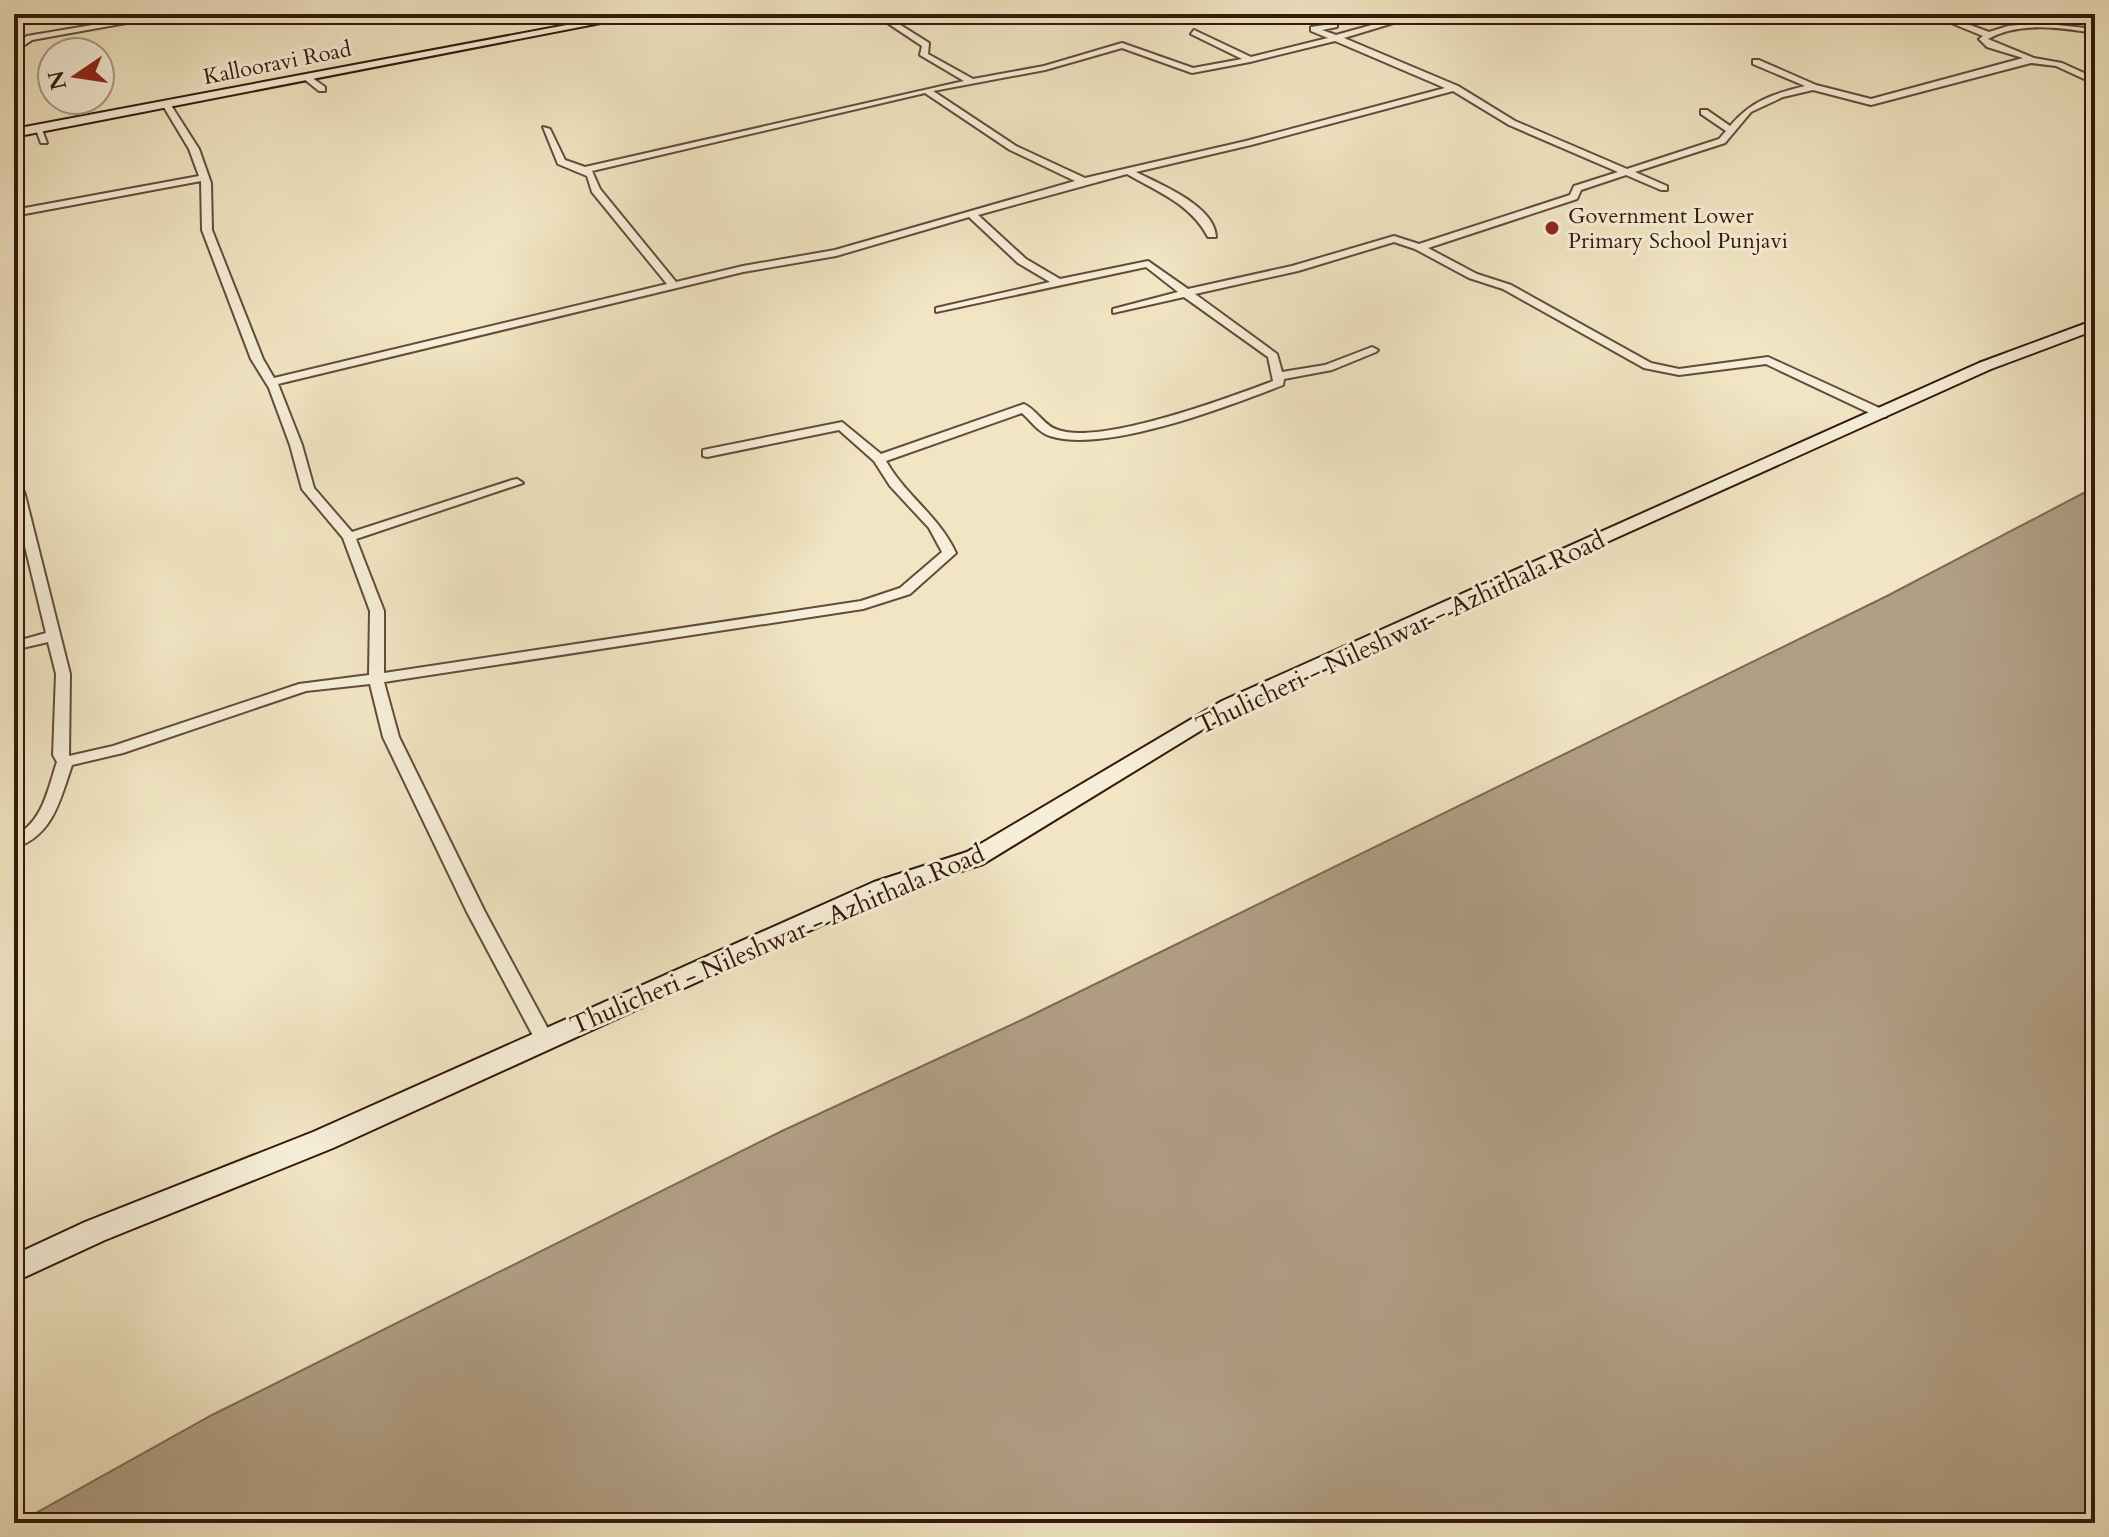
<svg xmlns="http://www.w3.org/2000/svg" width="2109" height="1537" viewBox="0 0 2109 1537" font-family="Cardo,serif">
  <rect width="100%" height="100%" fill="#f1e5c3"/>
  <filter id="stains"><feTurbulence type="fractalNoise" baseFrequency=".0025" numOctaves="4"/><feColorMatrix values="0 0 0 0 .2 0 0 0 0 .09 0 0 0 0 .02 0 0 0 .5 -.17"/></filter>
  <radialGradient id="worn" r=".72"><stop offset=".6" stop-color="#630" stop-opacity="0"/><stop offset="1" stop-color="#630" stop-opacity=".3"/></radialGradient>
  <!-- water -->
  <path fill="#b19f85" stroke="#7f6955" stroke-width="2" d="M2095,487V1523H18L212,1415L782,1131L1030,1016L1887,596Z"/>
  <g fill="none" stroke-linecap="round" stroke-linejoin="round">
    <defs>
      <g id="minor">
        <path d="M158,14H176L32,40L14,52V46L27,36Z"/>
        <path d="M874,14H883L929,43L928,54L973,79L1044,66L1122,43L1193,68L1242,59L1191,34L1194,30L1251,57L1328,38L1311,31V27L1337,23V27L1322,30L1336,35L1411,14H1423L1344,38L1458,86L1515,121L1627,169L1719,139L1726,131L1701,114V110H1707L1730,126C1752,100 1773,94 1805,86L1753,64V60H1759L1816,85L1871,99L2023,58L1987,47L1979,39L1983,36L1929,14H1940L1989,32L2008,26L2038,23L2095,29V33C2060,28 2020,21 1988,39L2034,58L2062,63L2095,78V84L2056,66L2031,63L1871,105L1813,90L1783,97L1751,112L1725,143L1635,172L1667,186V190H1661L1626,175L1581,190L1577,199L1428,248L1477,274L1511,285L1651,363L1679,369L1768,357L1886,411V417H1878L1766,364L1679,375L1644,368L1503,289L1469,278L1415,249L1394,242L1298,271L1195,294L1277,354L1282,372L1325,365L1372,347L1378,350L1376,352L1332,370L1284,379L1283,385C1229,406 1105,454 1050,436C1039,433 1031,421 1022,413L886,461C905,495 939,516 956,553L910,594L863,609L384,682L399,737L485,912L554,1040L552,1045L545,1047L538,1045L467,912L383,737L370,684L306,691L123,753L72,765C60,800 53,836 14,848V836C43,823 48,788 57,762L53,755L56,674L48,642L14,650V642L46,633L14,501V492H24L25,495L70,674L69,756L113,746L299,684L369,675L370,611L343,538L302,489L290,445L269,388L251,359L202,230L201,181L14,216V210L199,176L189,149L162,104L169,102L199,149L211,183L212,230L263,359L274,378L667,284L592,192L587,176L558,164L543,127L550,129L565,160L585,167L964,81L920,55L922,46ZM1335,41L1445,88L1246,141L1085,178L1016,146L933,91L1045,70L1122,48L1192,73L1250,62ZM1453,91L1509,125L1618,172L1574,186L1570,195L1419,244L1394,236L1292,266L1188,289L1148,261L1060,279L1026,259L978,215L1127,174C1158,192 1191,204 1208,237H1216C1215,206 1161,185 1136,172L1251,145ZM925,93L1010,150L1075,181L835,250L743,266L676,282L600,189L592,171ZM969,217L1018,263L1050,282L936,308V312L1146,267L1178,292L1113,309V313L1184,297L1268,357L1273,381C1228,398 1101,445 1058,430C1044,426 1037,410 1024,404L881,454L842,422L703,450V456L707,457L839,430L874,461L890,486L929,528L942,552L900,588L861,601L384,673V611L356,539L523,483L517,479L512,480L352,532L314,488L302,445L278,384L743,272L836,256Z"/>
        <path d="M307,74L325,87V91H319L304,79L303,77Z"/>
        <path d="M35,127H41L47,143H41Z"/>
      </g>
      <g id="secondary">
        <path d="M625,14H647L14,137V129Z"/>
        <path d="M2095,320V330L1991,369L1236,709L983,864L890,894L333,1148L105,1240L14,1282V1255L85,1222L313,1132L874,882L967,852L1222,701L1979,363Z"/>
      </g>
    </defs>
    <!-- minor casing -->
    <use href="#minor" stroke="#644b3a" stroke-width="4"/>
    <!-- secondary casing -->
    <use href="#secondary" stroke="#35180c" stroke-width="4"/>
    <!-- minor -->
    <use href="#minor" fill="#f6eed8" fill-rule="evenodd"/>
    <!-- secondary -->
    <use href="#secondary" fill="#f6eed8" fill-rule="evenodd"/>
  </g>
  <!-- markers -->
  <circle fill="#8f2418" stroke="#f6eed8" stroke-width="3" cx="1552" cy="228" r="8"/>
  <g text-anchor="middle" stroke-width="6" stroke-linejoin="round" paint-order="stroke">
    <!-- far-street labels -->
    <g font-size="22" fill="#35180c" stroke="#f6eed8">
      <text transform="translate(277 62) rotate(-11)" y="8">Kallooravi Road</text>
    </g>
    <!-- far-poi labels -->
    <g font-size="22" fill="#35180c" stroke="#f6eed8" text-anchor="start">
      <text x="1568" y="223">Government Lower<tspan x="1568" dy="25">Primary School Punjavi</tspan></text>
    </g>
    <!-- street labels -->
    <g font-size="26" fill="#35180c" stroke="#f6eed8">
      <text transform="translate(1400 632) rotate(-25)" y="9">Thulicheri - Nileshwar - Azhithala Road</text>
      <text transform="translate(777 939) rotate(-23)" y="9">Thulicheri - Nileshwar - Azhithala Road</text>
    </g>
  </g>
  <!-- margin -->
  <rect width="2109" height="1537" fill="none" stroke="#f1e5c3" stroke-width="48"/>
  <rect x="16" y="16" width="2077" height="1505" fill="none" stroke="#35180c" stroke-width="4"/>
  <rect x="24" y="24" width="2061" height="1489" fill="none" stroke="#35180c" stroke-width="2"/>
  <!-- north arrow -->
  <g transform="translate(76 76) rotate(257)"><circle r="38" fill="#f6eed8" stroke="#a99886" stroke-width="2"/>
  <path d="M0-6L14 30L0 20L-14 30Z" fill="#8f2418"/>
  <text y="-12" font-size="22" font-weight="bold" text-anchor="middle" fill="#35180c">N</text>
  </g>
  <rect width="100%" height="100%" filter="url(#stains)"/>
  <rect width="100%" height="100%" fill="url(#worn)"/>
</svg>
